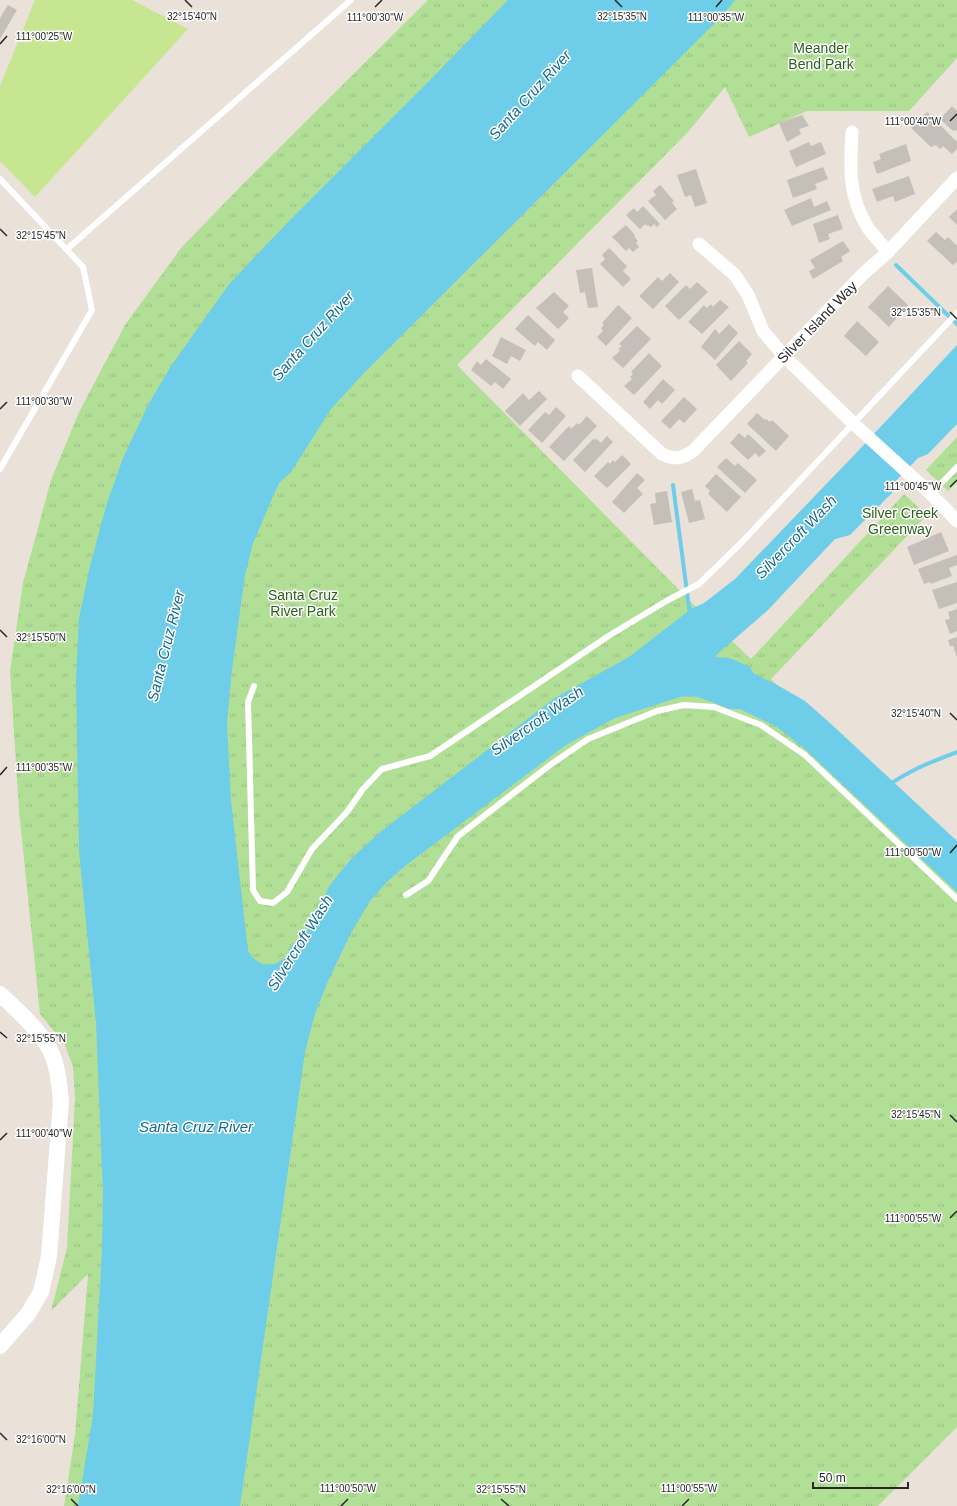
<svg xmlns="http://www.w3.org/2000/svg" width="957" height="1506" viewBox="0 0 957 1506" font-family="Helvetica,sans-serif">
  <defs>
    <pattern id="park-tufts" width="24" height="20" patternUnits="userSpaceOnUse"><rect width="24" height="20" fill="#b2df96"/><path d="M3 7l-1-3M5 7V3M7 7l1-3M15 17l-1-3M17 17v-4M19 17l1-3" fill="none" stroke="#99bf81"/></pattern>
  </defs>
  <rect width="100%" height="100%" fill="#eae2d9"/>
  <!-- park -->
  <g fill="url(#park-tufts)">
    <path d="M428,0H957V58L909,111H807L749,137L725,87L688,132L457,365L693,604L751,659L904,494L927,515L771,679L957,860V1427L878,1506H64L75,1435L88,1274L51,1311L67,1248L75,1098L73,1067L65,1045L40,1014L19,811L10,671L23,583L51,480L79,412L125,325L181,248L242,185Z"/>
    <path d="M957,437V482L948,491L926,470Z"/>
  </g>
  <!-- pitch -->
  <path fill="#c6e692" d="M35,0H132L188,29L35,197L0,161V86Z"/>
  <!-- water -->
  <path fill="#6ecde9" d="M508,0H735L723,15L363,374L331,409L291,472L279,483L253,543L245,575L232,670L227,723L231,801L248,951C260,970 275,968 290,953L288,950L308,929L330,885L351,859L379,833L555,698L629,657L691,609L704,603L735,579L859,450L957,345V424L928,454L918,458L894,483L892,493L850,535L835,539L767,611L714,657L730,658L750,667L753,673L779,686L805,701L830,723L957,841V892L805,749L777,727L740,709H730L698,697L688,696L680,697L615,718L566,745L405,866L387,882L370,901L351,933L328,981L315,1014L305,1052L240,1506H78L93,1415L102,1249L103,1192L96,1023L79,851L76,680L79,618L90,566L107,503L123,458L148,405L171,366L230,283L290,220L430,80Z"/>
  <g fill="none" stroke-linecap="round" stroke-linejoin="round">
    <!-- stream -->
    <g stroke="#6ecde9" stroke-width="4">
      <path d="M896,265L957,324"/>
      <path d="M673,485L690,615"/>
      <path d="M889,785C910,770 933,761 957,752"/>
    </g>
  </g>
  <!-- building -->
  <g fill="#c5bfb9">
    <path d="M8,5L17,10L0,39V18Z"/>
    <path d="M952,106L957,111V131L956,130L953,131L940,119Z"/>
    <path d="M927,112L957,142V149L952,154L943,146L940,149L936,145L931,147L911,128Z"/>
    <path d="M802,115L809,126L799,129L801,134L787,142L779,123Z"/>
    <path d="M809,142L811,146L821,142L826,154L796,167L789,151Z"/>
    <path d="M906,144L911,161L877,174L873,162L881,159L879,154Z"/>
    <path d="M823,167L828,179L815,184L817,189L793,198L787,180Z"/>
    <path d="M696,169L707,203L695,207L691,195L685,197L677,175Z"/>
    <path d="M909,176L915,194L895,202L893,196L877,202L872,189Z"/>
    <path d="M660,185L674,201L672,203L677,209L665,220L648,201L656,195L653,191Z"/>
    <path d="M811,198L814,207L827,201L831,210L792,226L784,210Z"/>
    <path d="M643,206L660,224L657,227L654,224L651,227L648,225L647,226L645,224L640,229L626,215L634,208L637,212Z"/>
    <path d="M957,209V225L949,217Z"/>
    <path d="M838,215L843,229L828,234L830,239L819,243L813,224Z"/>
    <path d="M626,225L635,235L634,236L638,241L636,243L639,247L633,252L629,248L626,251L612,237Z"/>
    <path d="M936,232L945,240L948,237L957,246V262L953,265L927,241Z"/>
    <path d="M843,241L850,251L841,257L843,261L813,279L809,271L815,268L810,260Z"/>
    <path d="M609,248L627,266L623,271L631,279L623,287L600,264L605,259L602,255Z"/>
    <path d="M592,268L598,307L588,308L585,292L580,293L576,270Z"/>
    <path d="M670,273L679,282L653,309L639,296L658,277L662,281Z"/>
    <path d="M697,282L708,292L679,320L665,306L686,285L690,289Z"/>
    <path d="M888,286L908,305L889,327L868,307Z"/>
    <path d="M554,292L569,306L563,312L569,318L558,329L536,308Z"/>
    <path d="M720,300L729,307L702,334L688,322L704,305L707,308L711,304L713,307Z"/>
    <path d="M618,305L632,318L606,346L597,337L603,331L601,328L604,325L602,323Z"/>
    <path d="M528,315L555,340L547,350L538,342L535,346L515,329Z"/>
    <path d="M857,321L879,342L866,356L844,336Z"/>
    <path d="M729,324L738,333L715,360L701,347L715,329L719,334Z"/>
    <path d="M637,326L651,339L623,368L612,358L620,351L618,349L622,346L619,344Z"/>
    <path d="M501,337L526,350L520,361L511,356L507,364L492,356Z"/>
    <path d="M739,341L752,354L746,361L748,363L731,381L716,365Z"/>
    <path d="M649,353L662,366L634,395L624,386L632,379L630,377L633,374L631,372Z"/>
    <path d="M486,359L511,379L503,389L495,382L491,386L471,370L477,361L481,365Z"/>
    <path d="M663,379L675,390L662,404L658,400L650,409L643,402Z"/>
    <path d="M539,391L547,399L520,426L505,411L523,393L529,400Z"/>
    <path d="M684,397L697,409L684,423L679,419L670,429L661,421Z"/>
    <path d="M556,407L566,416L542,443L528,430L545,412L549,415Z"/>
    <path d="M757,413L765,420L766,419L770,422L772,420L789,436L776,451L747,424Z"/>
    <path d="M587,416L597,426L564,461L549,447L569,426L571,429L577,423L579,425Z"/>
    <path d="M739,433L745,438L748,434L766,451L759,457L755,453L748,460L730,443Z"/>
    <path d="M607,436L613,442L585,472L573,460L593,439L595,440L596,438L601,443Z"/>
    <path d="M622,455L631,464L607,488L594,476L608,462L610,464L613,460L615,462Z"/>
    <path d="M726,458L735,466L738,463L757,480L745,493L717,467Z"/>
    <path d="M637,473L645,480L637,488L643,494L624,513L612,502Z"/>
    <path d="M716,474L741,497L727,512L708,494L710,491L705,486Z"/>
    <path d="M692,489L695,501L700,500L705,519L689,523L681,492Z"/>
    <path d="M667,491L672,522L654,525L650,504L656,503L655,493Z"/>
    <path d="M941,532L949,551L914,565L907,547Z"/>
    <path d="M957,555V565L949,568L952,576L931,584L930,582L924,584L918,569Z"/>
    <path d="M957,582V603L939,609L932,590Z"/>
    <path d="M957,609V631L950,634L945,620L950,619L948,612Z"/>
    <path d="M957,637V657L953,646H950L948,640Z"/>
  </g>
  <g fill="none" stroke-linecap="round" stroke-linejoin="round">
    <!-- service -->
    <g stroke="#fff" stroke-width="6">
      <path d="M0,179L83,267L92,310L0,469"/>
      <path d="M67,249L351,0"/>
      <path d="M931,494L957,467"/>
      <path d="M254,686L248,702L253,890L260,901L273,903L287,892L312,849L347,812L363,789L382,769L430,756L610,635L668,600L699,584L742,542L957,313"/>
      <path d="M406,895L428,881L458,836L550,765L588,739L657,711L684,705L714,707L761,725L805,755L957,899"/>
    </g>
    <!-- minor -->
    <g stroke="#fff" stroke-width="13">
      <path d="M852,132C850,169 848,195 868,228C874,236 882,244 888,252"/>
      <path d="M699,244L735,275L748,295L763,331L784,356L854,424L931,494L957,521"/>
      <path d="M578,376L662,454C675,460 681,459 693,451L864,273L888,252L957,178"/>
    </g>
    <!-- tertiary -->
    <path stroke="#fff" stroke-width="16" d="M0,994C17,1010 41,1031 51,1052C58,1067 59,1084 61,1101L49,1256L41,1292L28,1314L0,1346"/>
  </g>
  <!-- ticks -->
  <path fill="none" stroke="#272727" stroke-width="1.5" d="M185,0L192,7M615,0L622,7M375,7L382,0M716,7L722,0M0,44L7,36M950,121L957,114M0,229L7,236M950,312L957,319M0,409L7,402M950,487L957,480M0,630L7,637M950,713L957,720M0,775L7,767M950,853L957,845M0,1032L7,1038M950,1115L957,1122M0,1140L7,1133M950,1218L957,1211M0,1433L7,1440M71,1499L78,1506M501,1499L509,1506M341,1506L348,1499M682,1506L689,1499"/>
  <g text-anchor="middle" stroke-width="3" stroke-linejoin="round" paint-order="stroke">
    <!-- park labels -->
    <g font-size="14" fill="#2c601b" stroke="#fff">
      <text x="821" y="53">Meander<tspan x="821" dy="16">Bend Park</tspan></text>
      <text x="900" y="518">Silver Creek<tspan x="900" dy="16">Greenway</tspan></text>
      <text x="303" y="600">Santa Cruz<tspan x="303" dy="16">River Park</tspan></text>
    </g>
    <!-- street labels -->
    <g font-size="14" fill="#272727" stroke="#fff">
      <text transform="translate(817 322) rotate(-46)" y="5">Silver Island Way</text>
    </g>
    <!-- water labels -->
    <g font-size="15" font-style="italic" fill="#116a91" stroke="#fff">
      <text transform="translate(530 95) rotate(-48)" y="5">Santa Cruz River</text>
      <text transform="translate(313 336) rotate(-48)" y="5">Santa Cruz River</text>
      <text transform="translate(796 537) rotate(-46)" y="5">Silvercroft Wash</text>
      <text transform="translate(166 646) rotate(-76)" y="5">Santa Cruz River</text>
      <text transform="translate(537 721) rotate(-35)" y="5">Silvercroft Wash</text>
      <text transform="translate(300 943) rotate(-58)" y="5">Silvercroft Wash</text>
      <text x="196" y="1132">Santa Cruz River</text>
    </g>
  </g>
  <g font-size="10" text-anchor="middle" fill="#272727" stroke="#fff" stroke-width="3" stroke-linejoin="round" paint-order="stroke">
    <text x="192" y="20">32°15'40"N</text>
    <text x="622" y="20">32°15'35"N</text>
    <text x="375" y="21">111°00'30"W</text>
    <text x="716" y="21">111°00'35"W</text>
    <text x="44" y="40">111°00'25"W</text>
    <text x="913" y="125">111°00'40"W</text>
    <text x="41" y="239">32°15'45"N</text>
    <text x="916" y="316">32°15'35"N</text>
    <text x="44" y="405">111°00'30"W</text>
    <text x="913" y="490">111°00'45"W</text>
    <text x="41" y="641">32°15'50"N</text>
    <text x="916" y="717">32°15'40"N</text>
    <text x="44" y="771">111°00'35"W</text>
    <text x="913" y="856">111°00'50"W</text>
    <text x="41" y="1042">32°15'55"N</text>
    <text x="916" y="1118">32°15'45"N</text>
    <text x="44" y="1137">111°00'40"W</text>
    <text x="913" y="1222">111°00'55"W</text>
    <text x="41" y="1443">32°16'00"N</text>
    <text x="348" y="1492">111°00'50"W</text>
    <text x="689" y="1492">111°00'55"W</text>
    <text x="71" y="1493">32°16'00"N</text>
    <text x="501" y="1493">32°15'55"N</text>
  </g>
  <!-- scale -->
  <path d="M813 1482v6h95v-6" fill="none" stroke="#272727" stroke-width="2"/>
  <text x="819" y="1482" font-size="12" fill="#272727" stroke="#ffffff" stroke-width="3" paint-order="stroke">50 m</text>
</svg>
